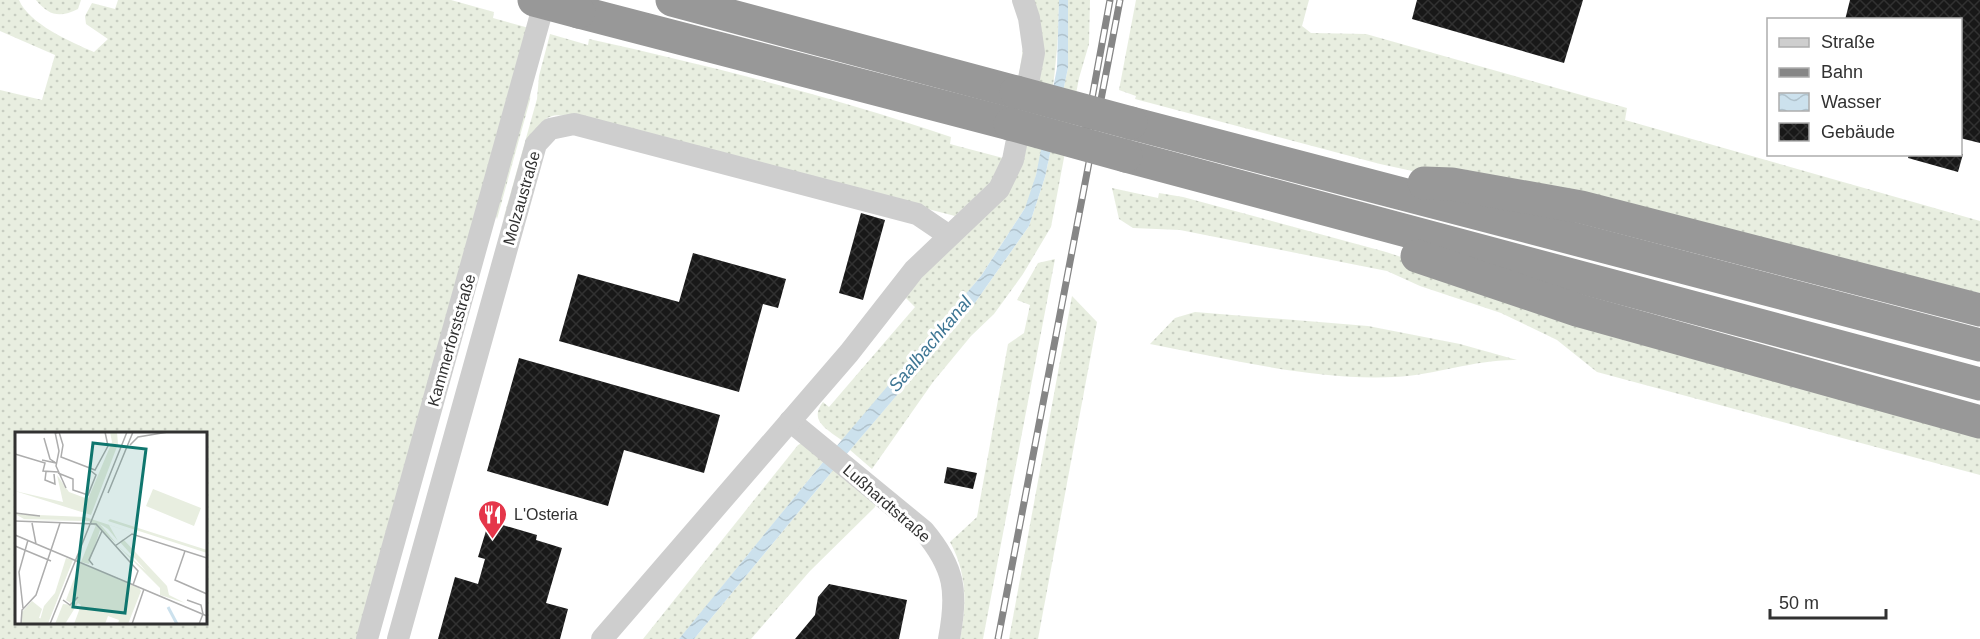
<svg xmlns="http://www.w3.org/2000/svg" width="1980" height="639" viewBox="0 0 1980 639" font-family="Helvetica,sans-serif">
  <defs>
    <pattern id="grass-dots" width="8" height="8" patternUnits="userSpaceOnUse" patternTransform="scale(1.5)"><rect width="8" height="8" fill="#e8eee0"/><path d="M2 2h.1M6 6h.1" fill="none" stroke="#c7cdc1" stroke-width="1.8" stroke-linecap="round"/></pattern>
    <pattern id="water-waves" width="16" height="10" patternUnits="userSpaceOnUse" patternTransform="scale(1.5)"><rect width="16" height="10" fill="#cce1ed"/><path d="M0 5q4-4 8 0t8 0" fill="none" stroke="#b0c2cc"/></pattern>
    <pattern id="building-cross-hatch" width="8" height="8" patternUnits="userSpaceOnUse" patternTransform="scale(1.5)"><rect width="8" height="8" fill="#181818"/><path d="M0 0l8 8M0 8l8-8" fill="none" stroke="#313131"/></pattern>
  </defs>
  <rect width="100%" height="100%" fill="#fff"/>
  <!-- grass -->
  <g fill="url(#grass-dots)" fill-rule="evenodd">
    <path d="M0,0H19C29,24 71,42 94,52L108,39L86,24L85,16L92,3L115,9L118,0H451L494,12L493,18L529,28L359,639H0V90L42,100L55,55L0,31ZM16,434H206V622H16Z"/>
    <path d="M36,0H81L78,9C60,18 49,16 36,0Z"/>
    <path d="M1030,0H1059C1059,65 1048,129 1032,192L1025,208L981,276L843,441C828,430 808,421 823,402L829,407L915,307L905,297L945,251L1001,199Z"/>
    <path d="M1068,0H1090L1089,44L1079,78L1051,227L1023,274L994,314L971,336L933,382L872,469L850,450L972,307L1029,226L1045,177L1068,68Z"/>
    <path d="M1136,0H1309L1302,26L1311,33L1366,34L1627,108L1625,120L1980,221V293L1380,164L1135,99L1136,96L1119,90Z"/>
    <path d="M550,34L588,45L589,39C711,66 834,97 951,137L950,144L1003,158L994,179L955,216L575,118C568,117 558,114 552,116C524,124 515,196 503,220L537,99L539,76Z"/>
    <path d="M531,84L530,100L497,219L495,214Z"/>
    <path d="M1112,188L1158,198L1159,193L1183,197L1386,252L1512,294L1980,437V475L1597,372L1557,340L1501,313L1420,286L1387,271L1180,230L1133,228L1119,219Z"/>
    <path d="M1055,259L983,639H960C967,604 967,573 950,542L977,517L1008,344L1024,333L1030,305L1017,300L1038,263Z"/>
    <path d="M1072,296L1097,322L1038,639H1009Z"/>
    <path d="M1195,312L1368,326L1460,344L1517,360C1476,359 1436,375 1395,377C1314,381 1230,359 1150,344L1175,318Z"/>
    <path d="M804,442L824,461L682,636L679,639H643L798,445Z"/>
    <path d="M834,469L876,501L875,507L810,571L751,639H694Z"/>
  </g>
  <!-- water -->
  <path fill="url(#water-waves)" d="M1059,0H1068V68L1045,177L1029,226L972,307L834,469L694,639H679L824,461L981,276L1025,208L1036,175L1057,68Z"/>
  <!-- building -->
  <g fill="url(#building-cross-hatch)">
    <path d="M1417,0H1583L1564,63L1412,19Z"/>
    <path d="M1850,0H1980V143L1960,138V20H1845Z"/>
    <path d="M1909,154H1963L1958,172L1908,158Z"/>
    <path d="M861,213L885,220L863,300L839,293Z"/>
    <path d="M693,253L786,279L778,308L763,304L739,392L559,341L578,274L679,302Z"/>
    <path d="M519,358L720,415L704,473L624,450L608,506L487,471Z"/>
    <path d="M947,467L977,473L973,489L944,483Z"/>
    <path d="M489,521L537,535L536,540L562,548L546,603L568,609L560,639H438L455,577L478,584L485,559L478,557Z"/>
    <path d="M829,584L907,600L899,639H795L815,615L818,597Z"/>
  </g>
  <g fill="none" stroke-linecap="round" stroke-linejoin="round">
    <!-- minor -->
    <g stroke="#cecece" stroke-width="22">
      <path d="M790,421L924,531C955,568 958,592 949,639"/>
      <path d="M367,639L545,0"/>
      <path d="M398,639L536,144L550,129L574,124L917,214L948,235"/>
      <path d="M602,639L849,353L914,270L999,189L1013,160L1034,53L1029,18L1023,0"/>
    </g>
    <!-- highway -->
    <g stroke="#989898" stroke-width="33">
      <path d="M672,0L1016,92"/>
      <path d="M579,12L1010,124"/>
      <path d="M1131,123L1980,345"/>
      <path d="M1126,156L1980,384"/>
      <path d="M1424,183L1452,184L1581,207L1980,310"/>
      <path d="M1417,256L1577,310L1980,422"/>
    </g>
    <defs>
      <g id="rail">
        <path d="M1082,153L1110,0"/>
        <path d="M998,639L1120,0"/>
      </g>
    </defs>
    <!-- rail casing -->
    <use href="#rail" stroke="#868686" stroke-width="7"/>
    <!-- rail -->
    <use href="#rail" stroke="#fff" stroke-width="4.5" stroke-dasharray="14" stroke-linecap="butt"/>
    <!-- highway-bridge -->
    <g stroke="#989898" stroke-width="33">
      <path d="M534,0L579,12"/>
      <path d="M1016,92L1131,123"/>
      <path d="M1010,124L1126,156"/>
    </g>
  </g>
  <!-- icons -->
  <defs>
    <symbol id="restaurant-pin" viewBox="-11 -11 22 30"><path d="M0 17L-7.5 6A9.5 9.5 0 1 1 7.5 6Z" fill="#e5364a" stroke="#fff"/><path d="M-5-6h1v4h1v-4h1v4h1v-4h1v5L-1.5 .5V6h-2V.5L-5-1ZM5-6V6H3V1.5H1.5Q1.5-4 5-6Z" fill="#fff"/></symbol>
  </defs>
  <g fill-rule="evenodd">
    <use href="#restaurant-pin" x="476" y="498" width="33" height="45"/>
  </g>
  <g text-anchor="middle" stroke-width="6" stroke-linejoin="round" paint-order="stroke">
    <!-- street labels -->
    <g font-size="16" fill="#313131" stroke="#fff">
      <text transform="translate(521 198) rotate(-74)" y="6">Molzaustraße</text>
      <text transform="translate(451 340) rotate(-74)" y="6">Kammerforststraße</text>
      <text transform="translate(887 503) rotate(41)" y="6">Lußhardtstraße</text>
    </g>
    <!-- poi labels -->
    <g font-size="16" fill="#313131" stroke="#fff" text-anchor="start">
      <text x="514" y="520">L'Osteria</text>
    </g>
    <!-- water labels -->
    <g font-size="18" font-style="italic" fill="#3e7694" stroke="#fff">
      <text transform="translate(930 344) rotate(-50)" y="6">Saalbachkanal</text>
    </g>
  </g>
  <!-- overview -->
  <g transform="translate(15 432)">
    <rect width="192" height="192" fill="#fff"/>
    <path d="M95,0H102L103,12L76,83L0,59L48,70L42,43L54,60L73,67L97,10ZM138,57L186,76L179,94L131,74ZM0,82L70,85L192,125L94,93L103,109L93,97L85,92L101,111L74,89L0,88L54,87H9ZM95,87L192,118V121L93,89ZM81,93L85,98L74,132L66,130ZM108,107L152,154L154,163L170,171L145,163V156L102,113L131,139L105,110ZM65,131L124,156L126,159L113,192H103L104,188L93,184L90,192H59L66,173L63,171L50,192H40L48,172L58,173L63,168L57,172L51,168ZM17,169L27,177L24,186L34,189L33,192H6V181Z" fill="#e8eee0"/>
    <path d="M51,126L58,128L34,189L25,188L29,174L40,161Z" fill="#e8eee0"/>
    <path fill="none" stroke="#cce1ed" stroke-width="3" d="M153,175L162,192"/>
    <path fill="none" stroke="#adadad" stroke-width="1.5" d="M40,0L44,19L41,34L51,56M41,1L44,0L48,13L46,25L80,38L93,14L90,0M115,13L123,5L153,0M0,22L30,31L28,39L43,40M27,28L41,31L35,27L29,6M31,40L30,48L40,52L39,42M43,41L58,47V58L73,63L81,43L76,39M93,61L118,0M0,81L25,84M0,89L81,92L123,139L118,153M17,91L21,112M0,103L192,184M0,114L36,129M100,114L117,102L192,126M170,119L160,148L192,162M78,133L74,128L87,99M48,168L55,173L63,165M172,168L186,173L188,182L184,192M8,176L4,140L13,108M6,192L7,178L21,163L45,91M35,192L112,0M117,192L129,157"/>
    <path fill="#0f766e" fill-opacity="0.15" stroke="#0f766e" stroke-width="3" d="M78,11L131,17L110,181L58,175Z"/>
    <rect width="192" height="192" fill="none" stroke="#313131" stroke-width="3"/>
  </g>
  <!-- legend -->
  <rect x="1767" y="18" width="195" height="138" fill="#ffffff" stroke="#adadad" stroke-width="1.5"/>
  <rect x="1779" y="38" width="30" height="9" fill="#cecece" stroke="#adadad" stroke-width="1.5"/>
  <text x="1821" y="48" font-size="18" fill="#313131">Straße</text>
  <rect x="1779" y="68" width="30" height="9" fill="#868686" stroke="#adadad" stroke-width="1.5"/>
  <text x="1821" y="78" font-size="18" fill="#313131">Bahn</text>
  <rect x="1779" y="93" width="30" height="18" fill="url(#water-waves)" stroke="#adadad" stroke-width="1.5"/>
  <text x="1821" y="108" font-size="18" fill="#313131">Wasser</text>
  <rect x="1779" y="123" width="30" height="18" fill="url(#building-cross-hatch)" stroke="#adadad" stroke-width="1.5"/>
  <text x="1821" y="138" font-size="18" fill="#313131">Gebäude</text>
  <!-- scale -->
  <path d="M1770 609v9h116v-9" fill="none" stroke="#313131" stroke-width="3"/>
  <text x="1779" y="609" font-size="18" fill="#313131" stroke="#ffffff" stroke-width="4.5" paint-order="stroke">50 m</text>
</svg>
